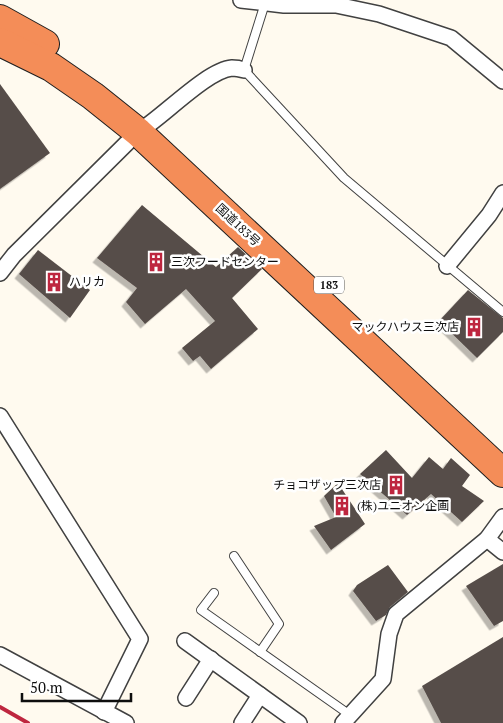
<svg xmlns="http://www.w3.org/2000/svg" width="503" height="723" viewBox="0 0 503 723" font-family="'PT Serif','Noto Sans JP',serif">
  <defs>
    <filter id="shadow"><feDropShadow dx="-4.5" dy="4.5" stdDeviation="0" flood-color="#0004"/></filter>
  </defs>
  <rect width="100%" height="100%" fill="#fffaef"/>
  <!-- building -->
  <g fill="#574e4a" filter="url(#shadow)">
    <path d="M0,84L50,153L0,189Z"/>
    <path d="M142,205L216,267L238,247L262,269L232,298L258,329L211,369L200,356L193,361L182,348L215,321L186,289L145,324L126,302L137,288L97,258Z"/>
    <path d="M38,250L90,290L70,318L19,274Z"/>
    <path d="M468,290L503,318V332L477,358L439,321Z"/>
    <path d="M386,450L412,478L429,457L443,469L451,458L470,475L462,486L484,501L462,522L431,494L407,515L360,474Z"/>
    <path d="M338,483L365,524L331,550L314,526L336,517L324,496Z"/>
    <path d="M503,564V621L494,626L466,586Z"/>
    <path d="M388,565L408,592L390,607L386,615L376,621L353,591L357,585Z"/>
    <path d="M503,637V723H441L422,686Z"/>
  </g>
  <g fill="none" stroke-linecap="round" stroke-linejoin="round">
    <defs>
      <g id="lane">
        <path d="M266,0L244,70L344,178L503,312"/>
        <path d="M234,556L279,624L260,652"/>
        <path d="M214,593L201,610L350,715"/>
      </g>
      <g id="street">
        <path d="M241,0L284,5H336L379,14L451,38L503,81"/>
        <path d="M447,266L489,215L503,193"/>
        <path d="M0,273L14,255L138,132C163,117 207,70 232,68C236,68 241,69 244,70"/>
        <path d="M0,416L140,639L104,712"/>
        <path d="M487,539L503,552"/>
        <path d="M185,641L299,723"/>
        <path d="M0,655L126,723"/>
        <path d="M186,698L211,659"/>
        <path d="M242,723L260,695"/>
        <path d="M343,723L383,679L389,634L396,614L487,539L503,517"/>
      </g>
      <g id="highway">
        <path d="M0,19L45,44"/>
        <path d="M0,42L51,67L93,96L138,132L503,473"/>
      </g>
    </defs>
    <!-- lane casing -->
    <use href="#lane" stroke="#414141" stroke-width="10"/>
    <!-- street casing -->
    <use href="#street" stroke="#414141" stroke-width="18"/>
    <!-- highway casing -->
    <use href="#highway" stroke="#1f1f1f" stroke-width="30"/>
    <!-- lane -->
    <use href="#lane" stroke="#fff" stroke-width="8"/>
    <!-- street -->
    <use href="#street" stroke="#fff" stroke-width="15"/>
    <!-- highway -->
    <use href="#highway" stroke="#f48d58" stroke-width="28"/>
    <!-- rail -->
    <path stroke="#be263f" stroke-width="4" d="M0,707L28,723"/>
  </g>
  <!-- icons -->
  <defs>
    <symbol id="building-bare" viewBox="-9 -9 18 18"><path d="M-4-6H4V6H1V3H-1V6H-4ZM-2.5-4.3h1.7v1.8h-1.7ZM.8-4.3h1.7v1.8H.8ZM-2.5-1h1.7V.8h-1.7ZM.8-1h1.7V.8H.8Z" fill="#be263f" stroke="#fff" stroke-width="2.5" paint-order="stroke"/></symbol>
  </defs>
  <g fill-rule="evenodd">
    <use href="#building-bare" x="142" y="248" width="28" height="28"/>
    <use href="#building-bare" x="40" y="268" width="28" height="28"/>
    <use href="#building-bare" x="460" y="313" width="28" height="28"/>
    <use href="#building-bare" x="382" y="471" width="28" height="28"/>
    <use href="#building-bare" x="328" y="492" width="28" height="28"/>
  </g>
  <g text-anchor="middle" stroke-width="5" stroke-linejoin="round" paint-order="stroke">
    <!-- shield labels -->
    <rect fill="#fff" stroke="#565656" stroke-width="1" x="314" y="276.5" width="30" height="17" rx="4"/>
    <g font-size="11" font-weight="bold" fill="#0e0e0e">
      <text x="329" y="289">183</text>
    </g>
    <!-- street labels -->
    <g font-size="12" fill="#0e0e0e" stroke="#fff">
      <text transform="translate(238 225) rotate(43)" y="4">国道183号</text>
    </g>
    <!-- poi labels -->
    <g font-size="12" fill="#0e0e0e" stroke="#fff" text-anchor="start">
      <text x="171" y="266">三次フードセンター</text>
      <text x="69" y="286">ハリカ</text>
      <text x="459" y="331" text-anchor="end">マックハウス三次店</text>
      <text x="381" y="489" text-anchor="end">チョコザップ三次店</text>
      <text x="357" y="510">(株)ユニオン企画</text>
    </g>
  </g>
  <!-- scale -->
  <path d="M22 693v8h109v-8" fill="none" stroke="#0e0e0e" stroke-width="2.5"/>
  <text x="30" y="693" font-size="15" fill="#0e0e0e" stroke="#ffffff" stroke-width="4" paint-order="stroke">50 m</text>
</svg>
